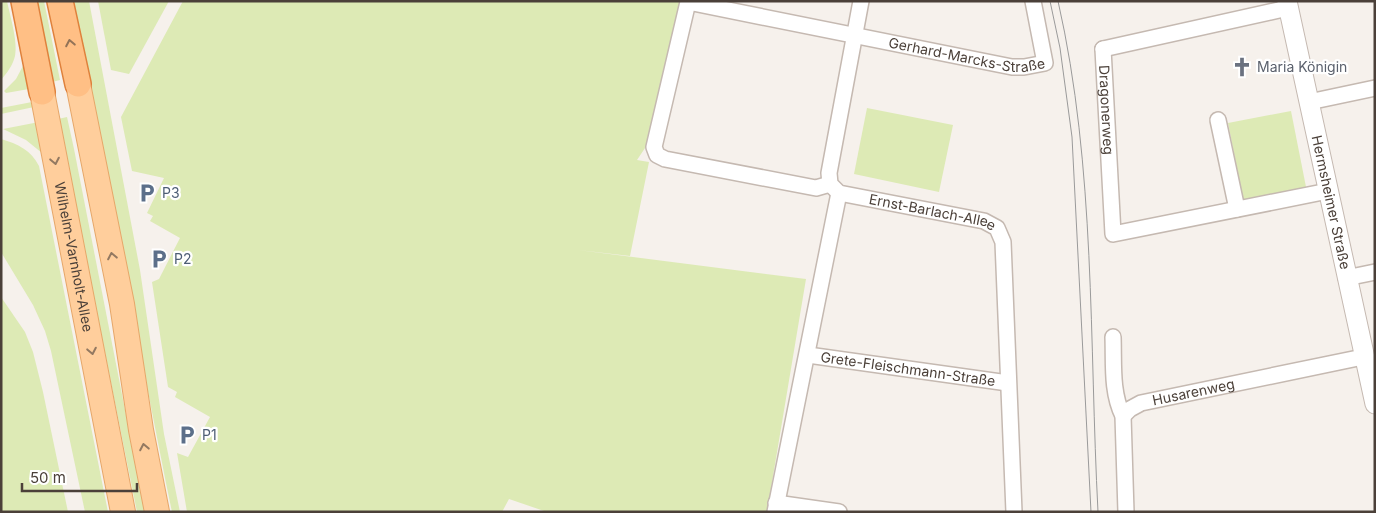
<svg xmlns="http://www.w3.org/2000/svg" width="1376" height="513" viewBox="0 0 1376 513" font-family="Inter,sans-serif">
  <rect width="100%" height="100%" fill="#f6f1ec"/>
  <!-- green -->
  <g fill="#ddeab5">
    <path d="M1,1H7C10,16 18,41 15,56C13,65 7,73 1,80Z"/>
    <path d="M35,1H44L60,80L52,82Z"/>
    <path d="M71,1H89L140,270L164,434L180,512H172L166,483Z"/>
    <path d="M98,1H169L129,74L111,70Z"/>
    <path d="M183,1H685L651,139L637,160L649,162L630,256L578,250L806,279L767,512H547L509,499L502,512H187L177,453L188,457L210,417L175,397L177,392L168,387L152,282L159,279L180,238L150,221L153,216L147,213L164,178L132,171L121,117Z"/>
    <path d="M24,64L29,89L6,93L4,91L16,79Z"/>
    <path d="M32,102L34,107L1,114V108Z"/>
    <path d="M867,108L953,125L939,192L854,174Z"/>
    <path d="M1291,111L1307,192L1244,204L1228,123Z"/>
    <path d="M67,117L74,149L145,512H137L58,119Z"/>
    <path d="M39,122L44,152L42,153L26,140L3,129Z"/>
    <path d="M1,139C18,144 31,150 39,166L108,512H85L51,351L45,331L33,305L1,252Z"/>
    <path d="M1,297L25,332L33,352L43,392L68,512H1Z"/>
  </g>
  <g fill="none" stroke-linecap="round" stroke-linejoin="round">
    <defs>
      <g id="minor">
        <path id="s1" d="M861,1L829,173L830,184L839,193L984,221L997,228L1003,242L1014,512"/>
        <path id="s2" d="M1103,49L1113,234L1328,191"/>
        <path d="M1103,49L1288,8"/>
        <path d="M1309,102L1375,88"/>
        <path d="M1218,120L1237,209"/>
        <path id="s3" d="M830,184L816,188L665,159L657,155L654,147L688,2L1012,67H1024L1045,63L1033,1"/>
        <path d="M1346,278L1375,272"/>
        <path d="M1113,337C1114,363 1111,392 1123,416L1126,512"/>
        <path id="s4" d="M808,355L1008,383"/>
        <path id="s5" d="M1123,416L1130,409L1141,403L1363,357"/>
        <path d="M776,503L839,512"/>
        <path d="M775,512L839,193"/>
      </g>
      <g id="tertiary">
        <path id="s6" d="M1287,1L1375,404"/>
      </g>
      <g id="primary">
        <path d="M78,84L122,304L141,430L157,512"/>
        <path id="s7" d="M42,92L123,512"/>
      </g>
      <g id="trunk">
        <path d="M24,1L42,92"/>
        <path d="M60,1L78,84"/>
      </g>
    </defs>
    <!-- minor casing -->
    <use href="#minor" stroke="#c5b9b1" stroke-width="18"/>
    <!-- tertiary casing -->
    <use href="#tertiary" stroke="#c5b9b1" stroke-width="21"/>
    <!-- primary casing -->
    <use href="#primary" stroke="#e6a76a" stroke-width="26"/>
    <!-- trunk casing -->
    <use href="#trunk" stroke="#df813c" stroke-width="28"/>
    <!-- minor -->
    <use href="#minor" stroke="#fff" stroke-width="15"/>
    <!-- tertiary -->
    <use href="#tertiary" stroke="#fff" stroke-width="19"/>
    <!-- primary -->
    <use href="#primary" stroke="#ffce9c" stroke-width="24"/>
    <!-- trunk -->
    <use href="#trunk" stroke="#ffbf85" stroke-width="25"/>
    <!-- tram -->
    <g stroke="#9a9a9a" stroke-width="1">
      <path d="M1050,1L1060,48L1072,137L1091,512"/>
      <path d="M1058,1C1096,168 1089,342 1098,512"/>
    </g>
  </g>
  <!-- one-way arrows -->
  <defs><path id="oneway-chevron" d="M-2-3.5L2.5 0L-2 3.5" fill="none" stroke-width="1.6" stroke-linecap="round" stroke-linejoin="round" transform="scale(1.25)"/></defs>
  <use stroke="#937357" href="#oneway-chevron" transform="translate(70 43) rotate(-101)"/>
  <g stroke="#937961">
    <use href="#oneway-chevron" transform="translate(55 161) rotate(79)"/>
    <use href="#oneway-chevron" transform="translate(112 256) rotate(-101)"/>
    <use href="#oneway-chevron" transform="translate(92 351) rotate(79)"/>
    <use href="#oneway-chevron" transform="translate(144 447) rotate(-101)"/>
  </g>
  <!-- icons -->
  <defs>
    <symbol id="church-bare" viewBox="-9 -9 18 18"><path d="M-1.2-6h2.4v3.5h3.3v2.4h-3.3V6h-2.4V-.1h-3.3v-2.4h3.3Z" fill="#6b7280" stroke="#fff" stroke-width="2.5" paint-order="stroke"/></symbol>
    <symbol id="parking-bare" viewBox="-9 -9 18 18"><path d="M-3.5-5.5H1a3.5 3.5 0 0 1 0 7H-1V5.5H-3.5ZM-1-3.4V-.6H.8a1.4 1.4 0 0 0 0-2.8Z" fill="#5c6f8a" stroke="#fff" stroke-width="2.5" paint-order="stroke"/></symbol>
  </defs>
  <g fill-rule="evenodd">
    <use href="#church-bare" x="1228" y="53" width="28" height="28"/>
    <use href="#parking-bare" x="133" y="179" width="28" height="28"/>
    <use href="#parking-bare" x="145" y="245" width="28" height="28"/>
    <use href="#parking-bare" x="173" y="421" width="28" height="28"/>
  </g>
  <g text-anchor="middle" stroke-width="4.5" stroke-linejoin="round" paint-order="stroke">
    <!-- street labels -->
    <g font-size="14" fill="#4b4039" stroke="#fff">
      <text dy="5" stroke="none"><textPath href="#s3" startOffset="619">Gerhard-Marcks-Straße</textPath></text>
      <text dy="5" stroke="none"><textPath href="#s2" startOffset="61">Dragonerweg</textPath></text>
      <text dy="5" stroke="none"><textPath href="#s6" startOffset="206">Hermsheimer Straße</textPath></text>
      <text dy="5" stroke="none"><textPath href="#s1" startOffset="294">Ernst-Barlach-Allee</textPath></text>
      <text dy="5" stroke="none"><textPath href="#s7" startOffset="168">Wilhelm-Varnholt-Allee</textPath></text>
      <text dy="5" stroke="none"><textPath href="#s4" startOffset="101">Grete-Fleischmann-Straße</textPath></text>
      <text dy="5" stroke="none"><textPath href="#s5" startOffset="76">Husarenweg</textPath></text>
    </g>
    <!-- worship labels -->
    <g font-size="14" fill="#5b616d" stroke="#fff" text-anchor="start">
      <text x="1257" y="72">Maria Königin</text>
    </g>
    <!-- service labels -->
    <g font-size="14" fill="#4e5e75" stroke="#fff" text-anchor="start">
      <text x="162" y="198">P3</text>
      <text x="174" y="264">P2</text>
      <text x="202" y="440">P1</text>
    </g>
  </g>
  <!-- border -->
  <rect width="1376" height="513" fill="none" stroke="#4b4039" stroke-width="5"/>
  <!-- scale -->
  <path d="M22 483v8h115v-8" fill="none" stroke="#4b4039" stroke-width="2.5"/>
  <text x="30" y="483" font-size="15" fill="#4b4039" stroke="#ffffff" stroke-width="4" paint-order="stroke">50 m</text>
</svg>
